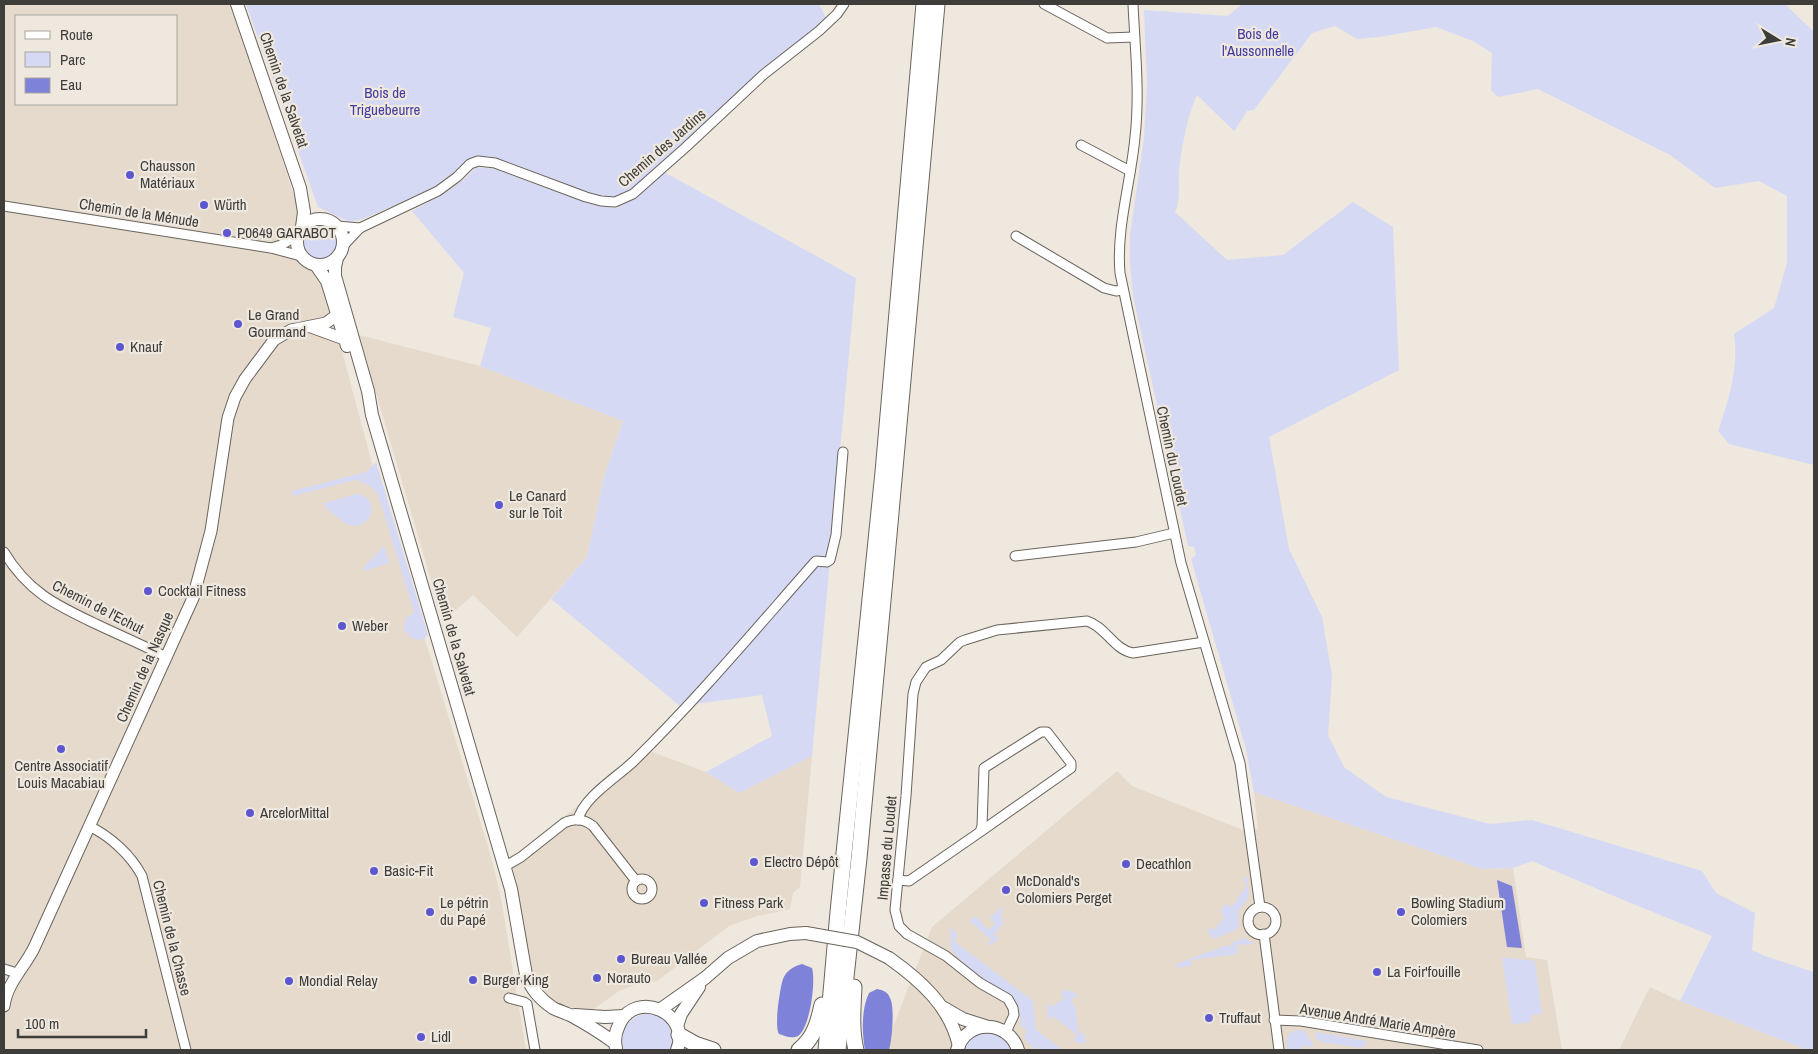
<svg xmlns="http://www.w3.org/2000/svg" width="1818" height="1054" viewBox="0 0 1818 1054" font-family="'Archivo Narrow',sans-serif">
  <rect width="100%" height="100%" fill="#eee8df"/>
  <!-- built -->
  <g fill="#e5dacc" fill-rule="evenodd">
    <path d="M4,4H232L291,187L324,284L374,471L492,860L501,898L526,1050H4ZM16,16H176V104H16Z"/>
    <path d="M359,335L480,366L623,421L604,477L587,557L517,637L473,595L443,621Z"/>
    <path d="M647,750L706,772L739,793L812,756L800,887L793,893L790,909L757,916L729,926L657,981L640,983L619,991L591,1011L560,1005L544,993L534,982L528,963L523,918L511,859Z"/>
    <path d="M1117,771L1132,786L1243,830L1258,829L1254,792L1482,869L1513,868L1526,957L1547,960L1562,1050H884L932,927Z"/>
    <path d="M1650,987L1680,1001L1808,1050H1619Z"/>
  </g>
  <!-- green -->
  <g fill="#d6d9f4">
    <path d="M246,4H819L827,20L664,172L856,278L812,756L739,793L706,772L772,736L762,695L680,706L551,599L587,557L604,477L623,421L480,366L491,328L453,317L464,273L412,211C436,198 458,188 476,167L495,169L597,206L619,208L607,199L489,158L473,157L434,188L363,219L349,222L318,207Z"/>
    <path d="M1242,4H1785L1814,32V465L1729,444L1718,431C1729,400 1739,367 1734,334L1774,308L1787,263V196L1759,181L1715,188L1670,155L1538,89L1498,97L1491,90L1492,53L1473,41L1436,27L1380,37L1357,39L1335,26L1312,33L1254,110L1247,111L1234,131L1197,95C1188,113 1180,154 1179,174C1178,188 1181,200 1175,212L1227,260L1283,255L1353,202L1393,227L1399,370L1269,437L1289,549L1322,617L1332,676L1328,735L1344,767L1386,797L1490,824L1532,820L1702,871L1716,893L1755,913L1752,950L1765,956L1814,972V1050H1808L1680,1001L1712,936L1621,899L1532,861L1513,868L1482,869L1254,792L1246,749L1191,559L1196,555L1194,547L1188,546L1133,296L1130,265V235L1144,138L1147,85L1144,10L1228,16Z"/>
    <circle cx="320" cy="242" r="17"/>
    <path d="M376,462L428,635L422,640L411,638L404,629L405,619L414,612L378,494C371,486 365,482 355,480L293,496L292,491L366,472Z"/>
    <path d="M357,494C383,498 370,532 350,525C341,522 333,513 325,507L324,503Z"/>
    <path d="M384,546L389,563L364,571V567Z"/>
    <path d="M1247,876L1249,898L1238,911L1239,926L1234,931L1213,939L1212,935H1209L1208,929L1209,928L1214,930L1225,917L1220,911L1226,904L1232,907L1247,885L1243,880Z"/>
    <path d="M1004,906L1001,914L1003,923L994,935L999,938L992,945L988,944L991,939L969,921L976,916L988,930L995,924L990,917Z"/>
    <path d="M950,928L953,929L958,936L954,941L1033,1001L1036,1030L1063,1050C1044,1050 1034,1054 1024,1037L1027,1030L1021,1026L1019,1009L1010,996L986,983L964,965L953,952L951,948Z"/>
    <path d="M1244,938L1255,944L1237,945L1238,954L1191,960V966L1175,968L1177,964L1210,951V952L1224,946H1230L1232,943Z"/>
    <path d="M1502,957L1535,961L1542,1014L1531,1015V1022L1512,1024Z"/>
    <path d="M1067,990L1074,992L1078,997L1071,999L1075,1007L1079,1034L1084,1033L1086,1043H1077L1074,1040L1077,1035L1053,1016L1048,1021L1047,1004L1048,1003L1052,1007L1064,998L1060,992Z"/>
    <path d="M648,1013C669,1016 676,1031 671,1050H624C618,1032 628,1016 648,1013Z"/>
    <path d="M1299,1030H1304L1313,1044V1047L1302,1046L1303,1050H1287C1286,1040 1287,1031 1299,1030Z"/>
    <path d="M989,1032C1001,1035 1006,1039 1012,1050H964C967,1038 978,1033 989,1032Z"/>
    <path d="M1316,1032L1367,1041L1365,1045L1361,1048L1322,1042L1316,1039Z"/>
  </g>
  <!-- water -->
  <g fill="#7e82d9">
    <path d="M1497,880L1512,886L1522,948L1507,947Z"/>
    <path d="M802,964L812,968C816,981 810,1028 798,1036C792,1039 785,1036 779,1034C774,1027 780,988 783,979C786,971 794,966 802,964Z"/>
    <path d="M877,989C883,990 888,992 890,998C895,1007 892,1040 889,1050H865C862,1033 861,1010 869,993Z"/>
  </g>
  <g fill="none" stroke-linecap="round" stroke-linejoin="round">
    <defs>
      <g id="minor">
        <path d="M1044,4L1107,38L1134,37"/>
        <path d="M1133,4C1135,48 1140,93 1135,137C1131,182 1116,228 1120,273L1181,563L1240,763L1260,907"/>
        <path d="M1081,145L1130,171"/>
        <path d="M4,206L271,248L301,256"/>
        <path d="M337,226L360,228"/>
        <path d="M1016,236L1104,288L1116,291L1122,290"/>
        <path d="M343,246L360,228L438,191L457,177L470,164L478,161L495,163L586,197L601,201L615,202L633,194L686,147L763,75L819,31L837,14L844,4"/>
        <path d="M271,248L281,245L298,235"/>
        <path d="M4,552C28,592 56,605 96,624C119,635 143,645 166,657"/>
        <path d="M1015,556L1136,542L1174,533"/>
        <path d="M578,820C583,797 619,776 635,760C698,698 755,630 814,563L816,561L827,562L830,560L836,535L843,452"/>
        <path d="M89,826C110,836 131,855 142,876L186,1050"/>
        <path d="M504,867L521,857L564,823C574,818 584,819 593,826L636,881"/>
        <circle cx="642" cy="889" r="10"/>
        <path d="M898,880L909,881L980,832L982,826L984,768L1041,732H1047L1071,763V768L980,832"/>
        <circle cx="1262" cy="921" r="14"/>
        <path d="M1264,934L1279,1050"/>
        <path d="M4,969L17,973"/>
        <path d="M509,998L524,1002L527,1004L535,1050"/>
        <path d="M1274,1020L1301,1021L1478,1050"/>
        <path d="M1006,1032L1014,1015L1013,1008L1008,999L980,983L946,956L907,934L899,926L895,910L906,796L913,694L916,682L926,667L941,660L960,642L965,640L997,630L1087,621C1105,626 1114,650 1133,653L1204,642"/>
      </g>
      <g id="tertiary">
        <path d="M311,327L344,339"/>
        <path d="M4,1006C7,983 24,968 34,948L193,598L211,531L228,418L235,397L245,379L274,340L291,330L326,323L337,315"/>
      </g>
      <g id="secondary">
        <path d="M237,4L300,188L304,212L302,227"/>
        <circle cx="320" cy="242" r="23"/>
        <path d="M337,258L335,267V276L368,391L372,415L511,889L526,975C531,989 541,1000 553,1008C559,1011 566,1013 572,1016C587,1024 601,1033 615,1043"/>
        <path d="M316,265L327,281L347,346"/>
        <path d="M889,958C920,980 950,1006 959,1046"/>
        <path d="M944,1008L963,1019L985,1026"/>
        <path d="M661,1009L705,978L728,958L757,941L790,934L806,933"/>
        <path d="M575,1015L605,1017L624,1016"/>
        <path d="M677,1026L681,1014L699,987"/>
        <path d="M616,1048C614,1040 615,1033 619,1025C635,988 692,1013 677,1050"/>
        <path d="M957,1050C966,1018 1009,1020 1018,1050"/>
      </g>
      <g id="trunk">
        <path d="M854,987C853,1008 851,1030 856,1050"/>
        <path d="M679,1035L695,1044L713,1050"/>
        <path d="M799,1050C814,1038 818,1023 822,1005"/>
        <path d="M826,1050L838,912L883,472L924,4"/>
        <path d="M838,1050L859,858L885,579L937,4"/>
      </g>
    </defs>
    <!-- minor casing -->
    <use href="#minor" stroke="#6a645d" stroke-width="11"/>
    <!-- tertiary casing -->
    <use href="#tertiary" stroke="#6a645d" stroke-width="13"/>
    <!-- secondary casing -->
    <use href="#secondary" stroke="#6a645d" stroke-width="14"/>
    <!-- trunk casing -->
    <use href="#trunk" stroke="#6a645d" stroke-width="17"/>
    <!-- minor -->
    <use href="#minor" stroke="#fff" stroke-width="9"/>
    <!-- tertiary -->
    <use href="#tertiary" stroke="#fff" stroke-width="11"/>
    <!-- secondary -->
    <use href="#secondary" stroke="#fff" stroke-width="12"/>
    <!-- trunk -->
    <use href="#trunk" stroke="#fff" stroke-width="15"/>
    <defs>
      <path id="secondary-bridge" d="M806,933L857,942L889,958"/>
    </defs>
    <!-- secondary-bridge casing -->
    <use href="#secondary-bridge" stroke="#6a645d" stroke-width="14" stroke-linecap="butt"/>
    <!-- secondary-bridge -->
    <use href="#secondary-bridge" stroke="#fff" stroke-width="12"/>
  </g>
  <!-- markers -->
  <g fill="#5d57cf" stroke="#eee8df" stroke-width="2">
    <circle cx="130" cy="175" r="5"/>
    <circle cx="204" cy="205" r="5"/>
    <circle cx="227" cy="233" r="5"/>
    <circle cx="238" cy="324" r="5"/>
    <circle cx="120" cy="347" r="5"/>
    <circle cx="499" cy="505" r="5"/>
    <circle cx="148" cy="591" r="5"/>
    <circle cx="342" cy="626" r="5"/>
    <circle cx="61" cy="749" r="5"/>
    <circle cx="250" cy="813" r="5"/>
    <circle cx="754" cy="862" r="5"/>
    <circle cx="1126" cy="864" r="5"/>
    <circle cx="374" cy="871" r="5"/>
    <circle cx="1006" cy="890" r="5"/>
    <circle cx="704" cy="903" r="5"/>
    <circle cx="430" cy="912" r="5"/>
    <circle cx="1401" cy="912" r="5"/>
    <circle cx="621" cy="959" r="5"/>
    <circle cx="1377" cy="972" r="5"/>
    <circle cx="597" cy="978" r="5"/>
    <circle cx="473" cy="980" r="5"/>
    <circle cx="289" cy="981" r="5"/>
    <circle cx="1209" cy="1018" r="5"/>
    <circle cx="421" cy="1037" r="5"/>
  </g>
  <g text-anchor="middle" stroke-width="4.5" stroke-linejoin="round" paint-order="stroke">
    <!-- park labels -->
    <g font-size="15" fill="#433ba2" stroke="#eee8df">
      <text x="1258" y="39">Bois de<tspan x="1258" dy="17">l'Aussonnelle</tspan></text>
      <text x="385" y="98">Bois de<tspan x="385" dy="17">Triguebeurre</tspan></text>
    </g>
    <!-- street labels -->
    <g font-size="15" fill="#3f3d39" stroke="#eee8df">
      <text transform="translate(284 90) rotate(71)" y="5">Chemin de la Salvetat</text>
      <text transform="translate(662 148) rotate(-41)" y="5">Chemin des Jardins</text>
      <text transform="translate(139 213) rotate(9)" y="5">Chemin de la Ménude</text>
      <text transform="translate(1172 456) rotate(78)" y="5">Chemin du Loudet</text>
      <text transform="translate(98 607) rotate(27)" y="5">Chemin de l'Echut</text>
      <text transform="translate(454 637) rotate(74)" y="5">Chemin de la Salvetat</text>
      <text transform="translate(145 667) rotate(-66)" y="5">Chemin de la Nasque</text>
      <text transform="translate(887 848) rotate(-85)" y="5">Impasse du Loudet</text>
      <text transform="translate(172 938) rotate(76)" y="5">Chemin de la Chasse</text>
      <text transform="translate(1378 1021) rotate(9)" y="5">Avenue André Marie Ampère</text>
    </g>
    <!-- poi labels -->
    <g font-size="15" fill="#3f3d39" stroke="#eee8df" text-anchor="start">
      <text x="140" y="171">Chausson<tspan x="140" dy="17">Matériaux</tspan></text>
      <text x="214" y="210">Würth</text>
      <text x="237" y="238">P0649 GARABOT</text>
      <text x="248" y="320">Le Grand<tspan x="248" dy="17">Gourmand</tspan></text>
      <text x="130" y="352">Knauf</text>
      <text x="509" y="501">Le Canard<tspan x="509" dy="17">sur le Toit</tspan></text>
      <text x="158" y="596">Cocktail Fitness</text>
      <text x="352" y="631">Weber</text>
      <text x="61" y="771" text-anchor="middle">Centre Associatif<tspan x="61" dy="17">Louis Macabiau</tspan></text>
      <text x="260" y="818">ArcelorMittal</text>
      <text x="764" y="867">Electro Dépôt</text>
      <text x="1136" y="869">Decathlon</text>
      <text x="384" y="876">Basic-Fit</text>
      <text x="1016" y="886">McDonald's<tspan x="1016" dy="17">Colomiers Perget</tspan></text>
      <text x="440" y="908">Le pétrin<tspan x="440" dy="17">du Papé</tspan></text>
      <text x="714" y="908">Fitness Park</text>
      <text x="1411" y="908">Bowling Stadium<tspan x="1411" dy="17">Colomiers</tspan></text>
      <text x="631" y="964">Bureau Vallée</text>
      <text x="1387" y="977">La Foir'fouille</text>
      <text x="607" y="983">Norauto</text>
      <text x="483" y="985">Burger King</text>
      <text x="299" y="986">Mondial Relay</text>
      <text x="1219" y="1023">Truffaut</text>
      <text x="431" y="1042">Lidl</text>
    </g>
  </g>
  <!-- border -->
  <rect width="1818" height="1054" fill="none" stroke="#3f3d39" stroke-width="10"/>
  <!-- legend -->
  <rect x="15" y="15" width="162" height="90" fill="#eee8df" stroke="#a8a49d"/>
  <rect x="25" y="31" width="25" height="8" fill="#ffffff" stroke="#a8a49d"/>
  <text x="60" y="40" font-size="15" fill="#3f3d39">Route</text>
  <rect x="25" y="52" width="25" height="15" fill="#d6d9f4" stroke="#a8a49d"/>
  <text x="60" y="65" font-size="15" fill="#3f3d39">Parc</text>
  <rect x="25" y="78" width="25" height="15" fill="#7e82d9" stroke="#a8a49d"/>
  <text x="60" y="90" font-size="15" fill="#3f3d39">Eau</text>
  <!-- north arrow -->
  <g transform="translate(1778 40) rotate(100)" stroke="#eee8df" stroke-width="4" paint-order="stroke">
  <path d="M0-4L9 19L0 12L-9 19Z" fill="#3f3d39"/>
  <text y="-8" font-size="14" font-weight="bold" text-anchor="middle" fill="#3f3d39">N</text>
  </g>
  <!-- scale -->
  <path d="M18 1029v8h128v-8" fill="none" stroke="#3f3d39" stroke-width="2.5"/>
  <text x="25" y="1029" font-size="15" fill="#3f3d39" stroke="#eee8df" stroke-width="4" paint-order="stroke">100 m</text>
</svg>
